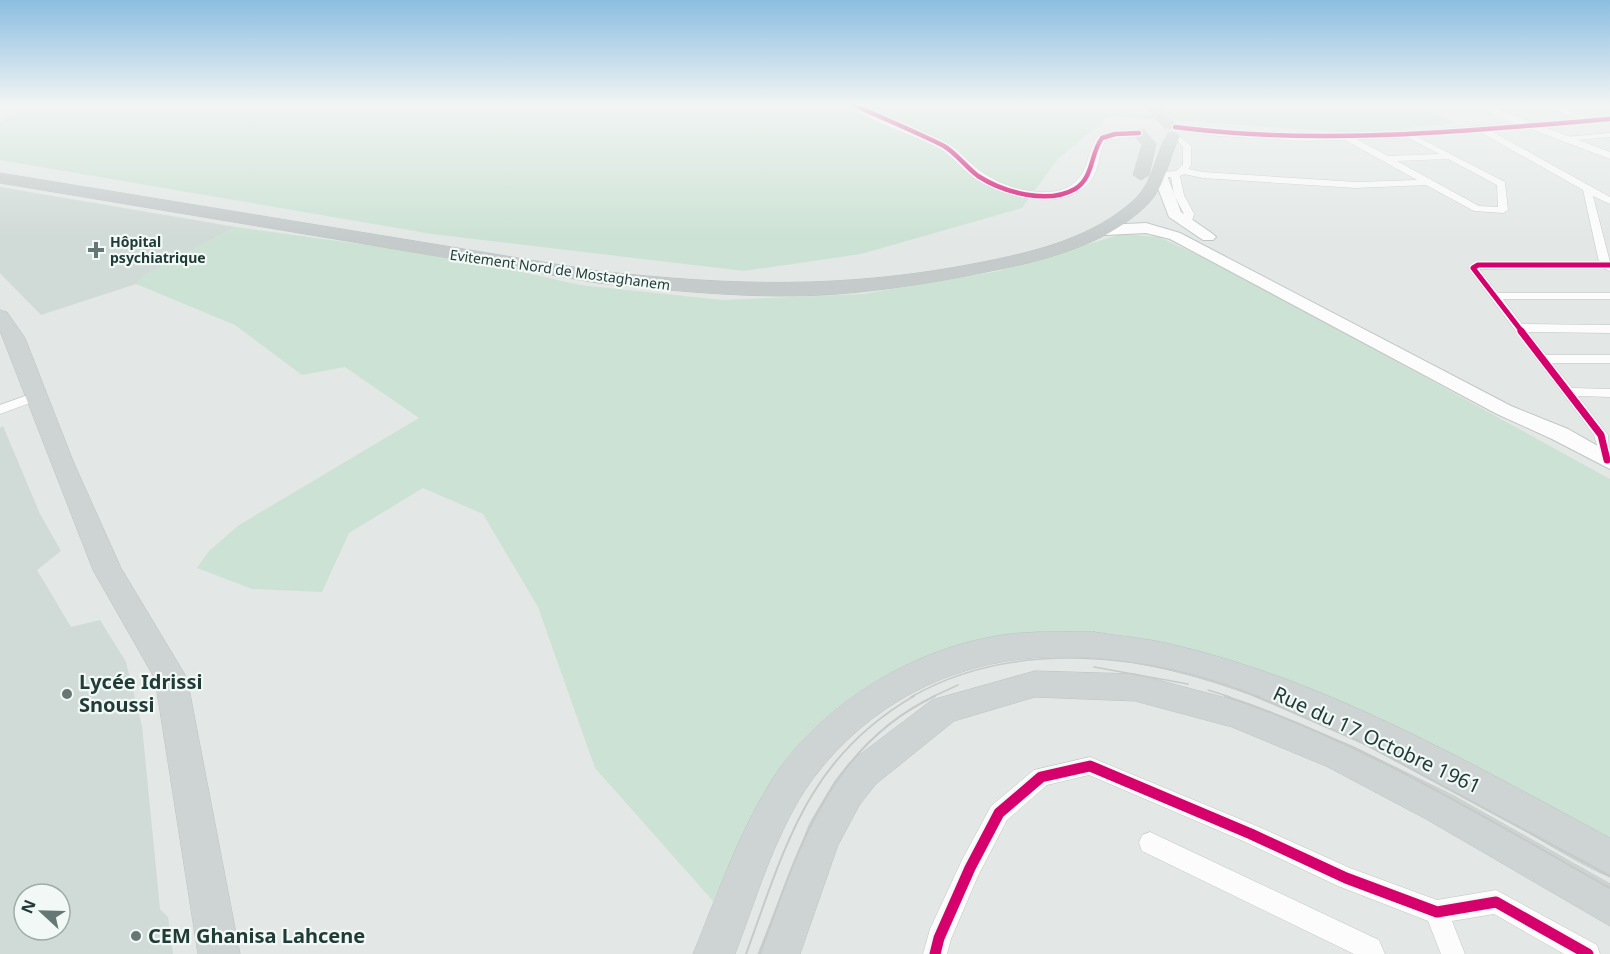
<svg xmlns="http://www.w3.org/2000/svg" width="1610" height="954" viewBox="0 0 1610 954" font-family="'Noto Sans',sans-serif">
  <rect width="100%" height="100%" fill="#e3e8e6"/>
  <!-- built -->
  <g fill="#d0dad6" fill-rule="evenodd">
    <path d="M0,187L236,227L145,275L136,284L41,315L0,273Z"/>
    <path d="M3,426L40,514L61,551L37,570L71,627L100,620L126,662L142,726L160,909L168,917L173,954H0V428ZM24,894H60V930H24Z"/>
  </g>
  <!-- green -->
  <g fill="#cce2d4">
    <path d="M0,104H1417L1455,123L1360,133L1109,116L1056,161L1022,208L861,254L744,271L432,234L0,160V122L17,110Z"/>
    <path d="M236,227L396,249L518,271L580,285L722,300L863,294L999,271L1122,234L1159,237L1228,269L1610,479V844L1209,655C1169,646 1129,633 1088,632C1059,631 1031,635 1003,640C984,643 963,645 944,650C880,670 816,715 778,771C751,811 733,857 713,901L595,768L538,607L483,514L423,488L349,533L322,592L252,589L197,568L209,551L239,525L419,418L345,367L302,375L235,325L136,284L145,275Z"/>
  </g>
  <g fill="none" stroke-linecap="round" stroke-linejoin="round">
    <defs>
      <g id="minor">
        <path d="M1541,104H1552L1587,118L1610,117V121L1526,127L1525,125L1529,123L1577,119Z"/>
        <path d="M1478,127H1484L1610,197V204L1593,196L1610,262V271L1603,268L1479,269L1498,293H1610V299H1503L1522,324L1610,325V333L1528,332L1546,355H1610V363H1552L1572,388L1610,389V397L1578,396L1608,435L1610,464L1602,463L1594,435L1468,268L1478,262H1599L1583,190L1478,131Z"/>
        <path d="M1176,133L1191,146V165L1188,169L1203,172L1356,182L1417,180L1345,140V136H1351L1388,156L1439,154L1407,137V133H1410L1505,182L1508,210L1503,213L1474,211L1426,185L1356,188L1203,178L1184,174L1180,176L1184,195L1194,214L1191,224L1186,227L1181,224L1184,214L1174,195L1171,177L1160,178L1156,175L1160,172L1176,171L1183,165V147L1172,135ZM1448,159L1497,185L1498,207L1479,206L1397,161Z"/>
        <path d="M1610,133V137L1566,141L1562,139L1566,137Z"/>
        <path d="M36,392L41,393L43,396L41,399L0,414V405Z"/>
        <path d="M1090,757L1259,827L1350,868L1437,900L1496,890L1597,945L1600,954H1564L1494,914L1452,921L1465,954H1441L1428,921L1338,886L1243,841L1089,775L1047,785L1007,820L978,876L951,939L947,954H923L930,929L962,860L991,806L1034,770Z"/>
        <path d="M1150,832L1379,940L1385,954H1354L1142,851L1139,843L1142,835Z"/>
      </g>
      <g id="tertiary">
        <path d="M847,104H860C889,117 919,129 948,144C961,151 970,165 983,173C1005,188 1045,200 1070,186C1089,175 1086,152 1098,136C1111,132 1133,125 1144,133L1139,136L1106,140C1098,153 1100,171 1089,183C1063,212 1006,198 977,180C964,172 955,158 942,150C917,135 867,122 847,104Z"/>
        <path d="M1470,104H1484L1610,152V159L1528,128L1396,138L1307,141L1219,136L1175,130L1170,127L1175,124C1289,139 1401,133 1515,123Z"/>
      </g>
      <g id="secondary">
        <path d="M1160,171L1167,175L1181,212L1213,234L1216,237L1213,240H1203L1169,217L1153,175Z"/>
        <path d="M1146,223L1180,233L1511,406L1568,429L1610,453V469L1552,439L1497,414L1170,239L1146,233L1105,235L1097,230L1105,225Z"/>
      </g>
      <g id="primary">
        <path d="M0,310L7,312L25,338L73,461L121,568L187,678L240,954H198L155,679L93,570L0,331Z"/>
        <path d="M1094,632C1119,636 1145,638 1170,644C1327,680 1470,763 1610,838V877C1582,865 1555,848 1529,833C1483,808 1438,782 1391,758C1243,682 1055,606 898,701C862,723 829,754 805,790C773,840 756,899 735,954H693C716,898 736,840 767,788C817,703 922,641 1021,633C1045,631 1070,632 1094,632Z"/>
        <path d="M1035,671L1135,674L1249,704L1352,746L1452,795L1610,884V926L1426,819L1328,767L1232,727L1135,701L1035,697L954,721L876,784L860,804L838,845L800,954H758L810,823L835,781L850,762L932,700Z"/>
      </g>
      <g id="trunk">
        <path d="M1149,104H1161L1164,113L1177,125L1175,128H1165L1153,117Z"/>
        <path d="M1139,129L1144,130L1156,144L1149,175L1141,180L1133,175L1142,145L1132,133Z"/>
        <path d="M1173,132L1180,136C1168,159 1166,186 1147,205C1105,246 1042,261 986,272C937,282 888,290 838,294C758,300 678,291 598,283L0,183V173L598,271C733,286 845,289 978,263C1034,252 1094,238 1136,198C1154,180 1155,153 1168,133Z"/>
      </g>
    </defs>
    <!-- minor casing -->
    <use href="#minor" stroke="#c0c5c3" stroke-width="1"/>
    <!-- tertiary casing -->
    <use href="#tertiary" stroke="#c0c5c3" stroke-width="1"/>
    <!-- secondary casing -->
    <use href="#secondary" stroke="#bfc6c4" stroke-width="2"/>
    <!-- primary casing -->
    <use href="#primary" stroke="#bcc5c3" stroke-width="1"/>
    <!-- trunk casing -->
    <use href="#trunk" stroke="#bcc5c3" stroke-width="1"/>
    <!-- minor -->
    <use href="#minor" fill="#fbfcfb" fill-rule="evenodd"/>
    <!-- tertiary -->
    <use href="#tertiary" fill="#fbfcfb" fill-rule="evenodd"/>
    <!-- secondary -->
    <use href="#secondary" fill="#fbfcfb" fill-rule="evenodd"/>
    <!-- primary -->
    <use href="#primary" fill="#cdd4d3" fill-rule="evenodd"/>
    <!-- trunk -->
    <use href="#trunk" fill="#c4cbca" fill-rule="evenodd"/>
    <!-- tram-far1 -->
    <g stroke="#c6cac9" stroke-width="1.5">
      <path d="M1094,667L1188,684"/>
      <path d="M1208,690L1230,697"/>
      <path d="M911,697C1015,637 1152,654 1259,697"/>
      <path d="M932,697L958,685"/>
    </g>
    <!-- tram -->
    <g stroke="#c6cac9" stroke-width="2">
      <path d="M1225,696C1362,741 1485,818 1610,888"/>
      <path d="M1255,696L1363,743L1610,876"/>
      <path d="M746,954C786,845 807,758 914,696"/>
      <path d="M760,954C797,851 829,746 935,696"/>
    </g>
    <defs>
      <g id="cycleway-far3">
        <path d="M852,104C882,118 914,131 944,146C957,154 966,167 978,176C1003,192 1047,205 1075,189C1094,177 1090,154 1102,138L1115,134L1139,133"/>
        <path d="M1175,127C1321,146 1464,131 1610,119"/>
      </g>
      <path id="cycleway-far2" d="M1523,333L1473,268L1478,265H1610"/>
      <path id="cycleway-far1" d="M1521,331L1601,435L1607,460"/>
      <path id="cycleway" d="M935,954L939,938L970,868L999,813L1041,777L1090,766L1251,834L1346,878L1437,912L1496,902L1588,954"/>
    </defs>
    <!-- cycleway-far3 casing -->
    <use href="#cycleway-far3" stroke="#f1f8f5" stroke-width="7"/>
    <!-- cycleway-far2 casing -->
    <use href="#cycleway-far2" stroke="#f1f8f5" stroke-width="8"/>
    <!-- cycleway-far1 casing -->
    <use href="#cycleway-far1" stroke="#f1f8f5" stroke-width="10"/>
    <!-- cycleway casing -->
    <use href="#cycleway" stroke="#f1f8f5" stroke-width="15"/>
    <!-- cycleway-far3 -->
    <use href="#cycleway-far3" stroke="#d6006c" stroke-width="4.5"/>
    <!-- cycleway-far2 -->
    <use href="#cycleway-far2" stroke="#d6006c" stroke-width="5"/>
    <!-- cycleway-far1 -->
    <use href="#cycleway-far1" stroke="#d6006c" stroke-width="7"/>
    <!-- cycleway -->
    <use href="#cycleway" stroke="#d6006c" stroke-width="11"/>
  </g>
  <!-- sky -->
  <linearGradient id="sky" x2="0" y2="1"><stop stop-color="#8cbee1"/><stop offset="0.44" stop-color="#f2f5f4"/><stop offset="1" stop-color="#f2f5f4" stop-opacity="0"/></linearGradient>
  <rect width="1610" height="238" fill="url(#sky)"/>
  <!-- markers -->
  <g fill="#657874" stroke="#f1f8f5" stroke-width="2">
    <path d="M93 241h6v6h6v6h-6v6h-6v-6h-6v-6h6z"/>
    <circle cx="67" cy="694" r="6"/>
    <circle cx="136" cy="936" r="6"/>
  </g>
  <g text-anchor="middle" stroke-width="4.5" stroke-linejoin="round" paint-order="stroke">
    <!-- far-poi labels -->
    <g font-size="14" font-weight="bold" fill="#213c37" stroke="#f1f8f5" text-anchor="start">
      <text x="110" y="247">Hôpital<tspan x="110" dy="16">psychiatrique</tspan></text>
    </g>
    <!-- far-street labels -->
    <g font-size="14" fill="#213c37" stroke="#f1f8f5">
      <text transform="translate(560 270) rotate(8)" y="5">Evitement Nord de Mostaghanem</text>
    </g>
    <!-- near-poi labels -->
    <g font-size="20" font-weight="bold" fill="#213c37" stroke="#f1f8f5" text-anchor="start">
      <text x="79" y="689">Lycée Idrissi<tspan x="79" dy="23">Snoussi</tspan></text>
      <text x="148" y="943">CEM Ghanisa Lahcene</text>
    </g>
    <!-- near-street labels -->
    <g font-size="20" fill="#213c37" stroke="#f1f8f5">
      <text transform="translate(1377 740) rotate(25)" y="7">Rue du 17 Octobre 1961</text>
    </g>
  </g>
  <!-- north arrow -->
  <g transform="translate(42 912) rotate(292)"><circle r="28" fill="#f1f8f5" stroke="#9eada9" stroke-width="1.5"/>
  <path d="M0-4.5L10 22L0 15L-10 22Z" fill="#657874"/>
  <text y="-9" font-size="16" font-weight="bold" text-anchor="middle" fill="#213c37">N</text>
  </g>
</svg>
